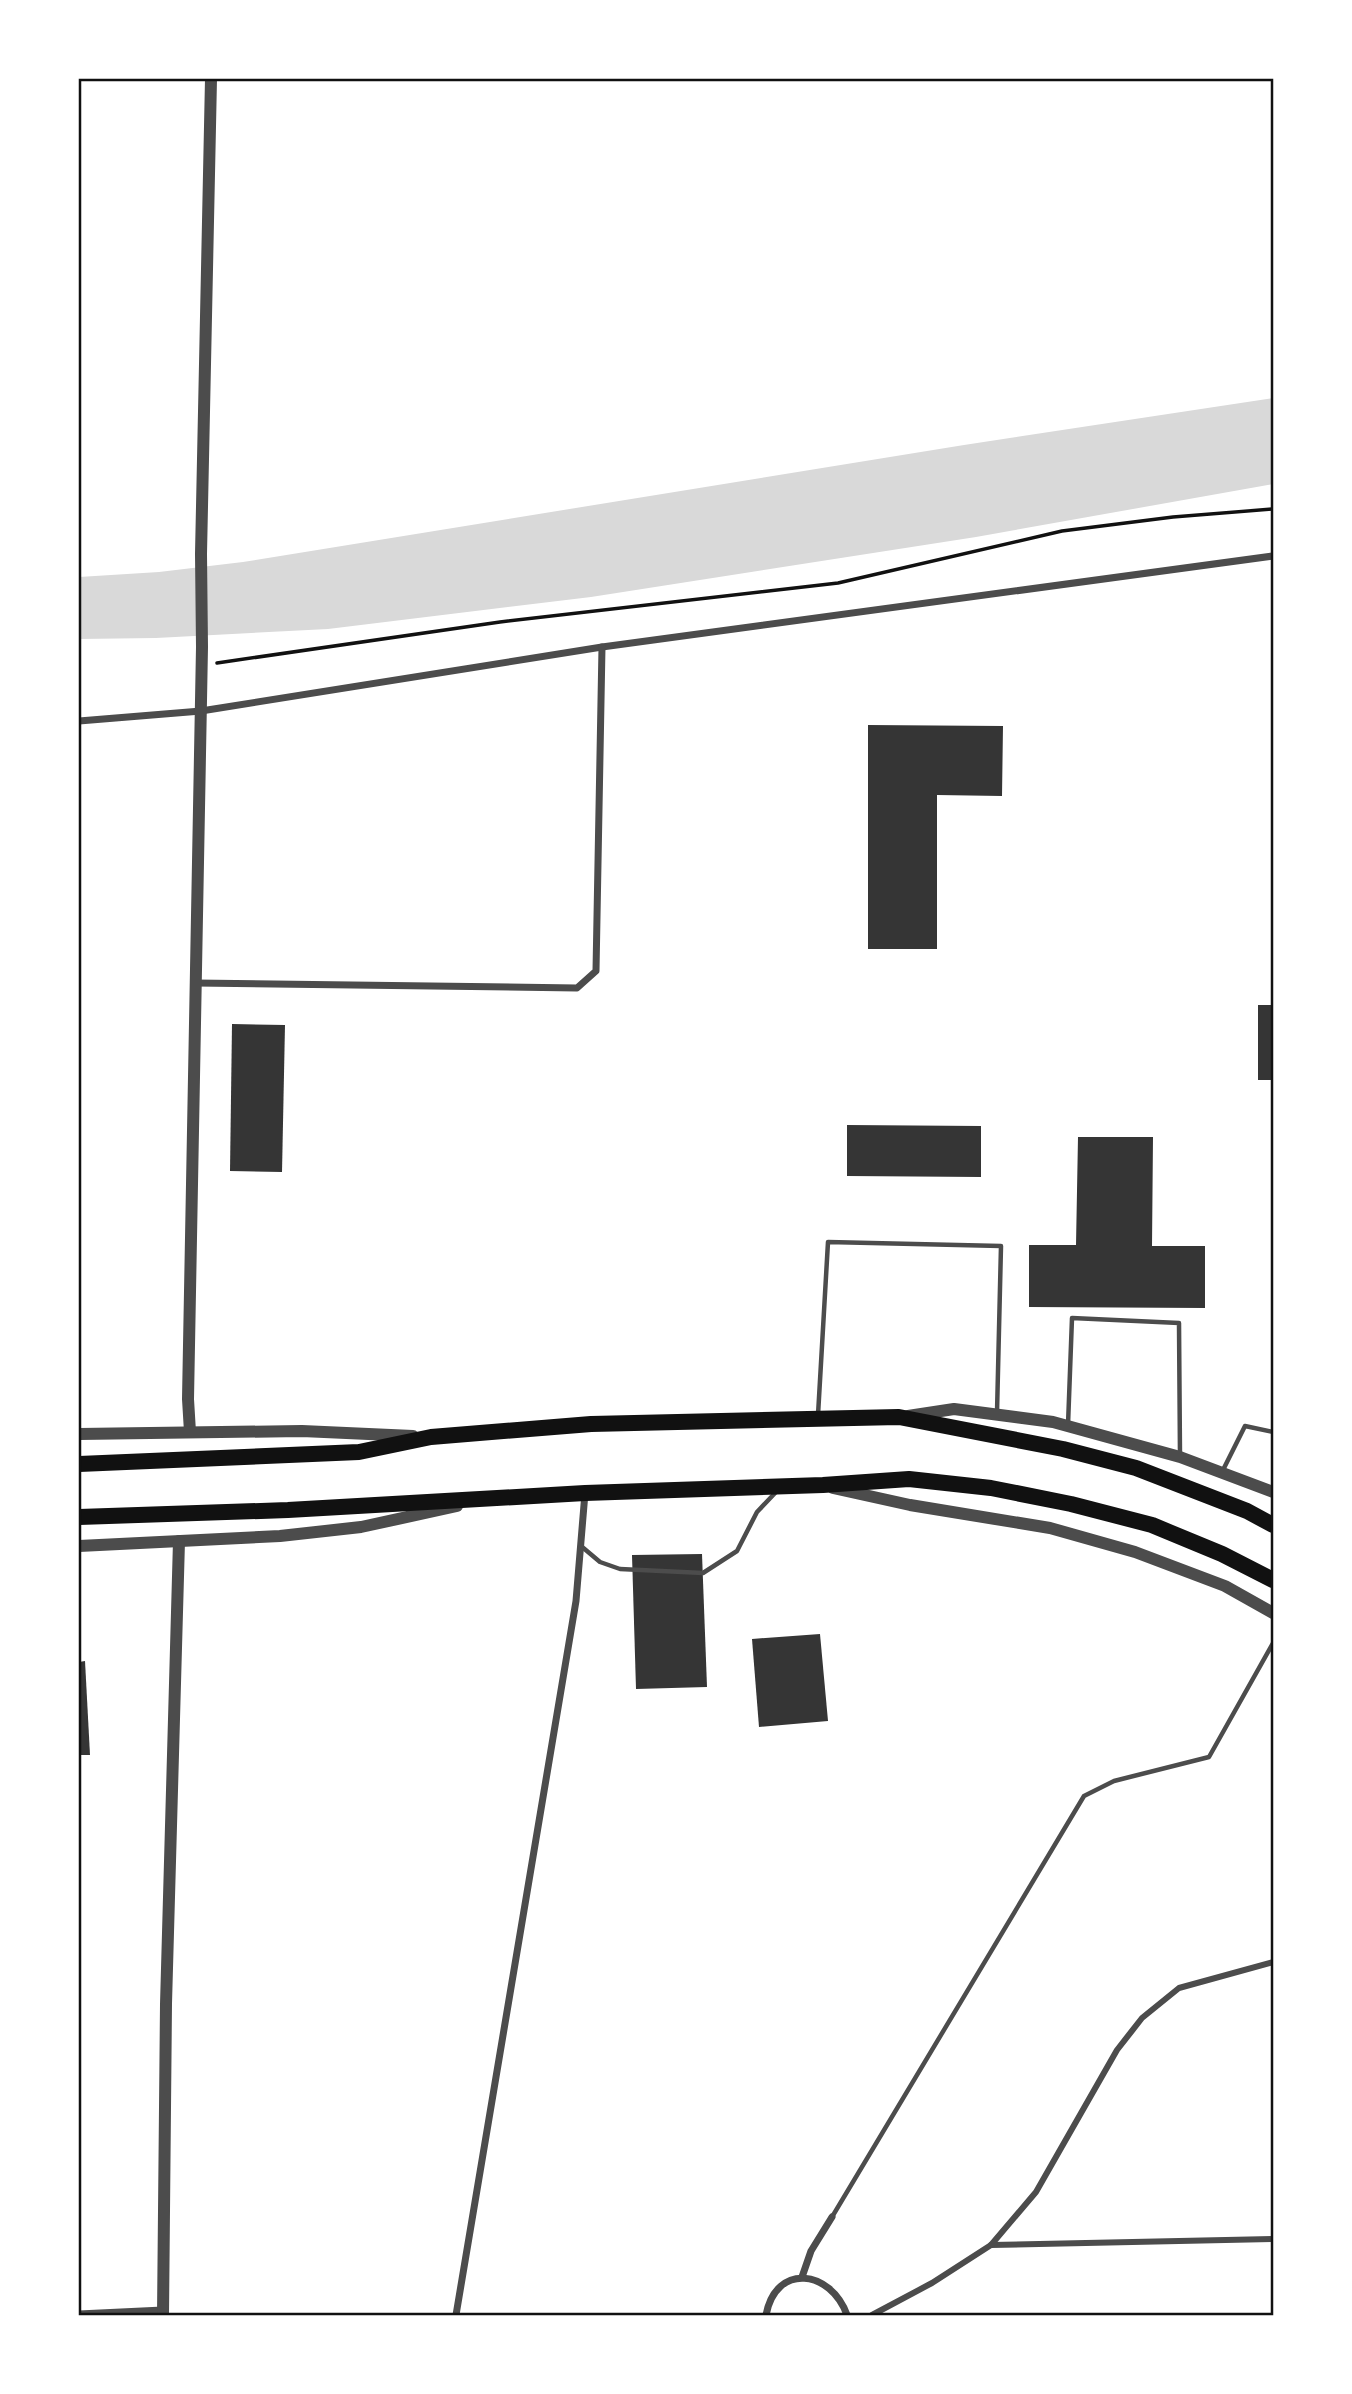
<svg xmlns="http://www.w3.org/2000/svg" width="1352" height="2394" viewBox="0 0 1352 2394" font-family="Figtree,sans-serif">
  <rect width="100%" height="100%" fill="#fff"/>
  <!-- water -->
  <path fill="#d9d9d9" d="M1273,398V484L976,537L591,597L328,629L156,638L79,639V577L159,572L243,562L964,445Z"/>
  <!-- building -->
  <g fill="#353535">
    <path d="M868,725L1003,726L1002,796L937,795V949H868Z"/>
    <rect x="1258" y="1005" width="15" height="75"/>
    <path d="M232,1024L285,1025L282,1172L230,1171Z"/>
    <path d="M847,1125L981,1126V1177L847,1176Z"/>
    <path d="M1078,1137H1153L1152,1246H1205V1308L1029,1307V1245H1076Z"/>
    <path d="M702,1554L707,1687L636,1689L632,1555Z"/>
    <path d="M820,1634L828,1721L759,1727L752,1639Z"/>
    <path d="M85,1661L90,1755H79V1662Z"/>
  </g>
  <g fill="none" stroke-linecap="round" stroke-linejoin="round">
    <!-- path -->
    <path stroke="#111" stroke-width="3.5" d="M217,663L500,622L838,583L1062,531L1173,517L1273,509"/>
    <!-- service -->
    <g stroke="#4c4c4c" stroke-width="4.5">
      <path d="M818,1415L828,1242L1001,1246L997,1413"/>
      <path d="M1068,1425L1072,1318L1179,1323L1180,1457"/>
      <path d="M1222,1472L1245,1426L1273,1432"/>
      <path d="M581,1546L600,1562L620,1569L703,1573L737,1551L757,1512L776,1492"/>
      <path d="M832,2217L1084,1796L1114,1781L1209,1757L1273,1643"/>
    </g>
    <!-- pedestrian -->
    <g stroke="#4c4c4c" stroke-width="6">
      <path d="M991,2245L1273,2239"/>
      <path d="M872,2315L932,2283L991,2245L1036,2192L1117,2050L1142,2018L1179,1988L1273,1962"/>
    </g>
    <!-- minor -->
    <g stroke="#4c4c4c" stroke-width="7">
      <path d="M79,721L201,711L602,647L1273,556"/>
      <path d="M195,983L577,988L596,971L602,647"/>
      <path d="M802,2277L811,2251L832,2217"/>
      <path d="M79,2314L163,2310"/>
      <path d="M456,2315L576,1601L585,1493"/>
      <path d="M766,2315C776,2262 831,2270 847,2315"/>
    </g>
    <!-- tertiary -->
    <g stroke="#4c4c4c" stroke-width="12">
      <path d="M908,1416L954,1409L1053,1422L1180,1457L1273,1492"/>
      <path d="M190,1432L188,1399L202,647L201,554L211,79"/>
      <path d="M79,1434L302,1431L413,1436"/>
      <path d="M833,1488L910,1505L1050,1528L1135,1552L1225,1586L1273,1613"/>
      <path d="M79,1546L280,1536L361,1527L457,1506"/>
      <path d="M163,2315L166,2004L179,1541"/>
    </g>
    <!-- primary -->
    <g stroke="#111" stroke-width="16">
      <path d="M79,1464L359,1452L431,1437L591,1424L899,1417L1063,1449L1136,1468L1247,1511L1273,1525"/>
      <path d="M79,1517L288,1510L585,1493L823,1485L909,1479L991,1488L1071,1504L1152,1525L1222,1554L1273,1580"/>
    </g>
  </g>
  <!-- border -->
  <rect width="1352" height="2394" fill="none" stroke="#ffffff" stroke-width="161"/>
  <rect x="80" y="80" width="1192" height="2234" fill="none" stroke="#111" stroke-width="2.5"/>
</svg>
